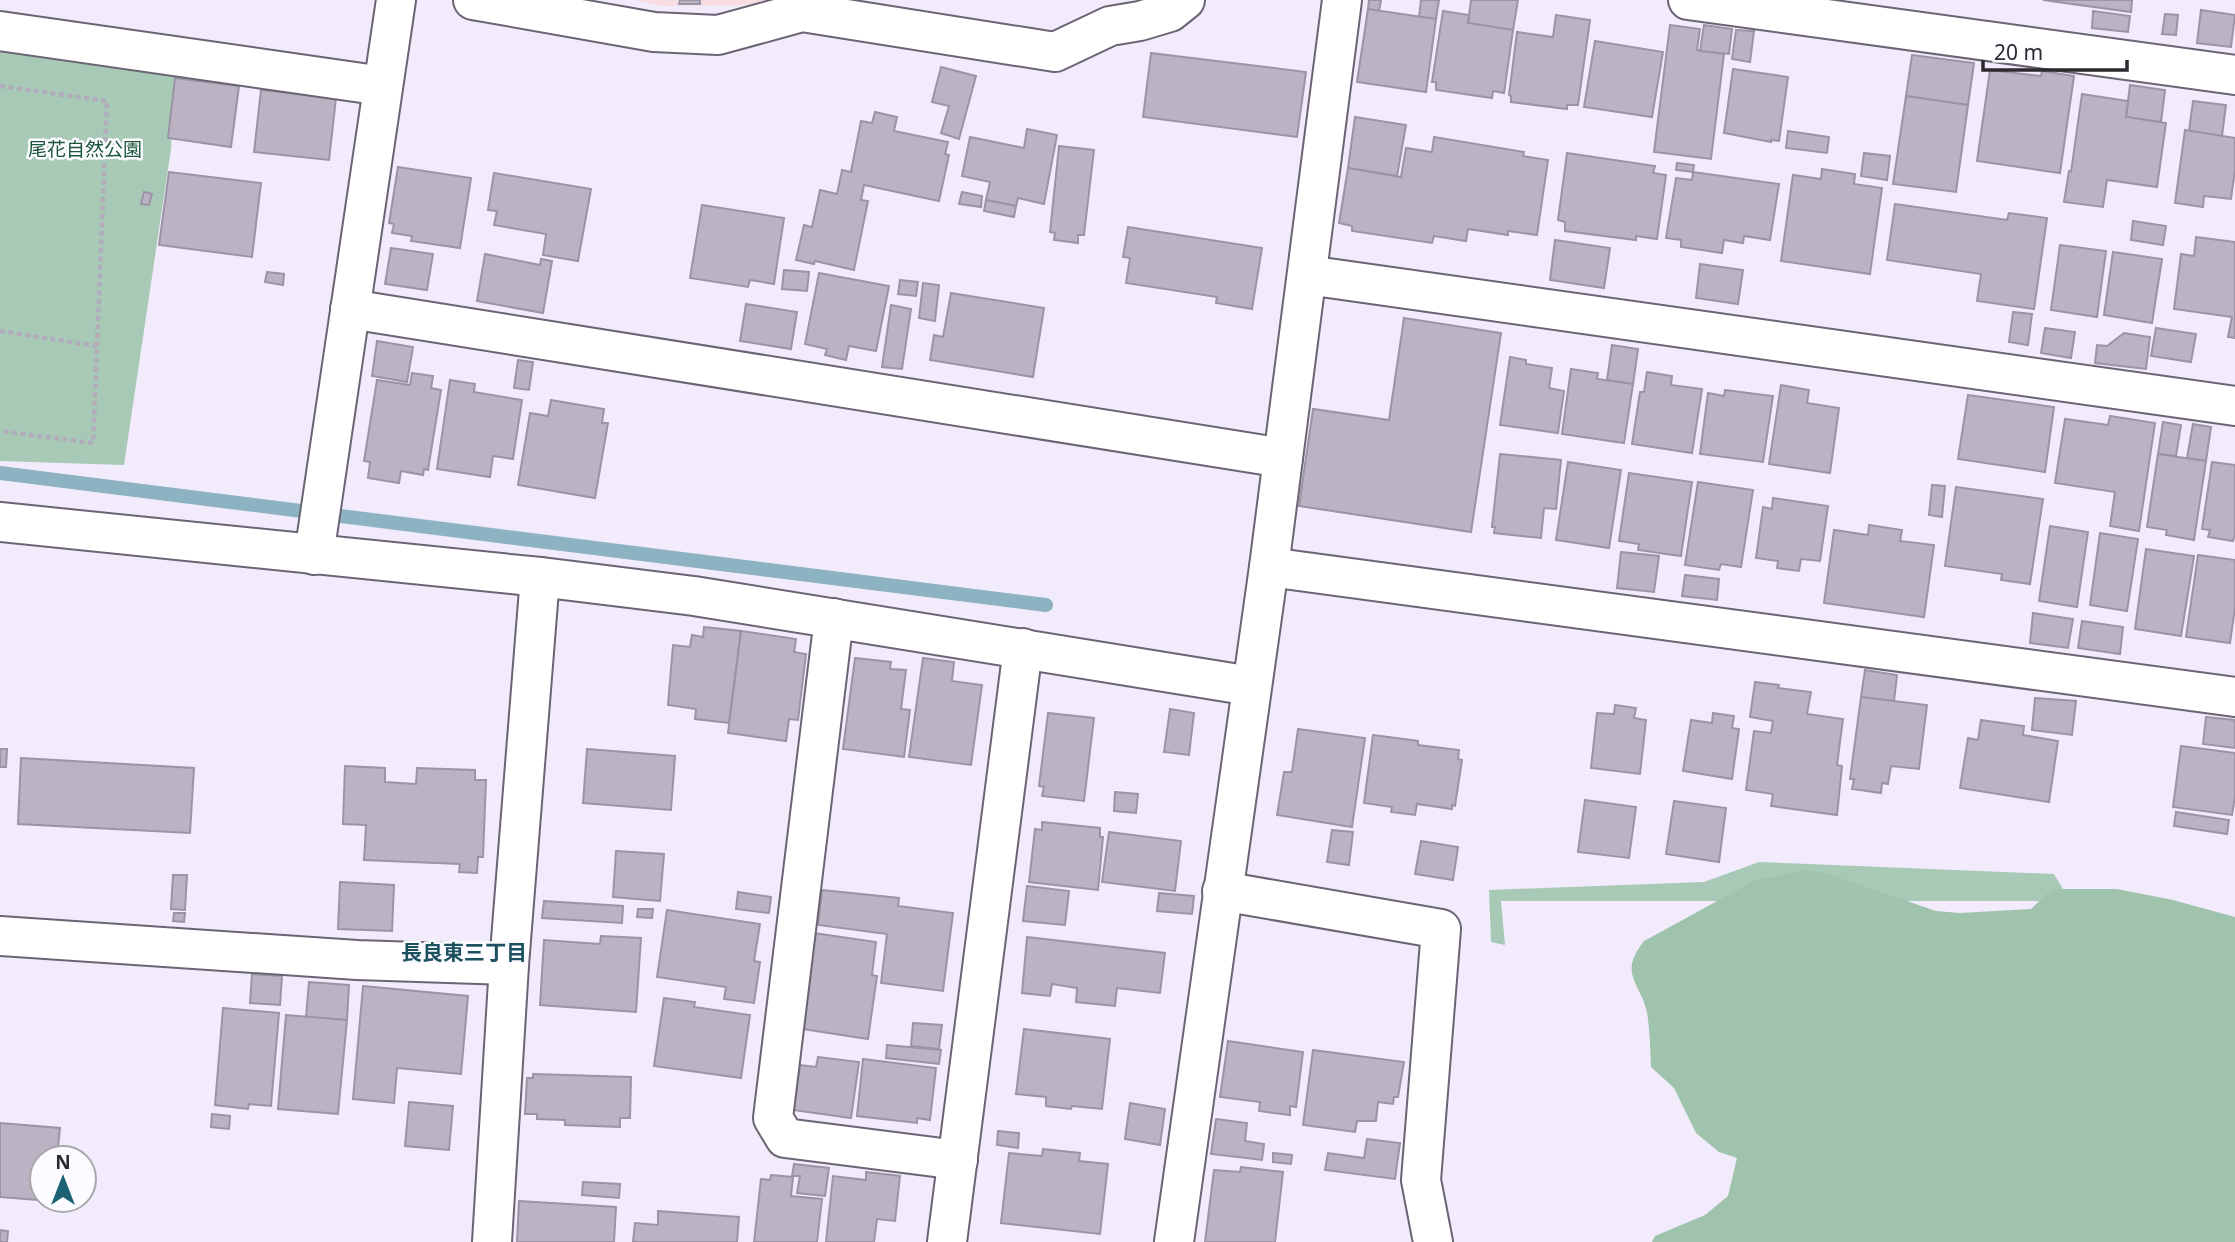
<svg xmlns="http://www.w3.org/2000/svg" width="2235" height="1242" viewBox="0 0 2235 1242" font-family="'Noto Sans','Noto Sans JP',sans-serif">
  <rect width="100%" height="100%" fill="#f2ebfc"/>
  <!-- education -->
  <path fill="#f7dde2" d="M634,0H774L753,5L664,6Z"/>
  <!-- green -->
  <g fill="#a8c9b5">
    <path d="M0,49L175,75L171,149L124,465L0,461Z"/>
    <path d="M1759,862L2054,874L2070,901H1501L1505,945L1491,942L1489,890L1704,882Z"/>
  </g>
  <!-- forest -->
  <path fill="#a0c3ae" d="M1801,871L1822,872L1936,911L1960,913L2031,909L2052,889H2117L2173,900L2235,917V1242H1652L1655,1236L1705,1215L1728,1196L1737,1158L1719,1152L1696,1133L1674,1088L1651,1067C1650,1049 1650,1030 1647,1012C1640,982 1618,974 1644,941L1754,881Z"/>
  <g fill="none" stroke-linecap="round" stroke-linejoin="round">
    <!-- stream -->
    <path stroke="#8db3c3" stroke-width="14" d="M0,473L1046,605"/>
  </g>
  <!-- building -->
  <g fill="#bbb3c4" stroke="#9b94a4" stroke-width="2">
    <path d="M680,0H700V4H679Z"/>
    <path d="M1369,0H1381L1379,11L1368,9Z"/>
    <path d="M1421,0H1439L1436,19L1419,17Z"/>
    <path d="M1471,0H1518L1513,30L1468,23Z"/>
    <path d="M2043,0H2132L2131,12Z"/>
    <path d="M1368,9L1436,19L1426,92L1357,82Z"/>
    <path d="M2201,10L2235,15L2231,47L2197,43Z"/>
    <path d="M1443,11L1469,15L1468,23L1513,30L1504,93L1493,91L1492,98L1436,90V82H1432Z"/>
    <path d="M2093,11L2130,16L2128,32L2092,28Z"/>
    <path d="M2165,14L2178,15L2176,35L2162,34Z"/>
    <path d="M1556,15L1590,20L1578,105H1567V109L1511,102V96L1509,95L1517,32L1553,37Z"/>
    <path d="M1670,25L1700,29L1697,50L1724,54L1711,159L1654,152Z"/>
    <path d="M1704,25L1732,29L1729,54L1700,51Z"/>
    <path d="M1736,30L1754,31L1750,62L1732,59Z"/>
    <path d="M1595,41L1663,52L1652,117L1584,107Z"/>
    <path d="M1151,53L1306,72L1297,137L1143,117Z"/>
    <path d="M1912,55L1974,63L1968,105L1906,96Z"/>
    <path d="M941,67L976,76L959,139L941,133L949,106L932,102Z"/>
    <path d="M1733,69L1788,77L1779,141L1771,140V142L1724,133Z"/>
    <path d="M1990,70L2041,76L2042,71L2074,76L2060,173L1977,161Z"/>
    <path d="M175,78L239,86L231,147L168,138Z"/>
    <path d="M2130,85L2165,90L2161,122L2126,117Z"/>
    <path d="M261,90L336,98L329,160L254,152Z"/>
    <path d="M2082,94L2128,101L2126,117L2166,123L2157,187L2107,180L2103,207L2064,202L2069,171L2071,172Z"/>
    <path d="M1906,96L1968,105L1956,192L1893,184Z"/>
    <path d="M2193,101L2226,105L2222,136L2189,131Z"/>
    <path d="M875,112L897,117L894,131L948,142L945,154L949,155L939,201L864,185L861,200L868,201L854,270L815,261L814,264L796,260L804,225L812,227L820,190L837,194L842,170L851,172L861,121L872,123Z"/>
    <path d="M1355,117L1406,125L1397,176L1348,168Z"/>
    <path d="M1027,129L1057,135L1044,204L1018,198L1016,206L986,200L990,182L962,176L970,137L1024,148Z"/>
    <path d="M2185,130L2235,138V170L2231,199L2204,196L2203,207L2175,203Z"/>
    <path d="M1788,131L1829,137L1827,153L1786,148Z"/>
    <path d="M1434,137L1524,152L1523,156L1548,160L1537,235L1508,231V235L1468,229L1466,241L1434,236L1432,243L1352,231V226L1339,223L1348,168L1401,177L1406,148L1432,152Z"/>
    <path d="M1059,146L1094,150L1084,235H1078V243L1054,240L1055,233L1050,232Z"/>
    <path d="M1567,153L1655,166L1653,173L1666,175L1657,239L1636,236V240L1565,231V222L1558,220Z"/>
    <path d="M1864,153L1890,156L1887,180L1861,176Z"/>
    <path d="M1677,163L1694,165L1693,172L1676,170Z"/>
    <path d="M398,167L471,178L460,248L411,241L412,236L392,233L394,224L389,223Z"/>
    <path d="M1822,169L1855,174L1854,184L1882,188L1870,274L1781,261L1793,175L1821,179Z"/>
    <path d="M169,172L261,183L252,257L159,245Z"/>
    <path d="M1693,172L1779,184L1770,240L1744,236L1743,243L1724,240L1722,253L1681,247V240L1666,238L1676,178L1692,180Z"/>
    <path d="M494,173L591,189L578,261L543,255L546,234L494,225L497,211L488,210Z"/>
    <path d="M144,192L152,194L149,205L141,204Z"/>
    <path d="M962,192L982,196L981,207L959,204Z"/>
    <path d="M986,200L1016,206L1014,217L984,211Z"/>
    <path d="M1895,204L2007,220L2009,213L2047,218L2034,309L1977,301L1981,274L1887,260Z"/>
    <path d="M702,205L784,218L774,284L750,280L748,287L690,278Z"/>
    <path d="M2133,221L2166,226L2163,245L2131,240Z"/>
    <path d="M1128,227L1262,248L1252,309L1216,303L1217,297L1126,283L1130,258L1123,257Z"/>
    <path d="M2196,237L2235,242V338L2228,337L2232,317L2174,309L2181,254L2194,256Z"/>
    <path d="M1555,240L1610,248L1604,288L1550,280Z"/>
    <path d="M2060,245L2106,251L2097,317L2051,310Z"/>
    <path d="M391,248L433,254L427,290L385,284Z"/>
    <path d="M2113,252L2162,259L2152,323L2104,315Z"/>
    <path d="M485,254L540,265L541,259L552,261L543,313L477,301Z"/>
    <path d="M1700,264L1743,270L1738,304L1696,298Z"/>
    <path d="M784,270L809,272L807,291L782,289Z"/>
    <path d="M267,272L284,274L283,285L265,282Z"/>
    <path d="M819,273L889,286L876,351L849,346L846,360L825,355L827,349L805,344Z"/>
    <path d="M900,280L918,282L916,296L898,294Z"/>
    <path d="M923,283L939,285L935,321L919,318Z"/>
    <path d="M951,293L1044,308L1033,377L930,360L934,335L943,337Z"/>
    <path d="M746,304L797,312L791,349L740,341Z"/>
    <path d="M891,305L911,309L902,369L882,367Z"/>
    <path d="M2013,312L2032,314L2028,345L2009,342Z"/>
    <path d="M1404,318L1501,333L1471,532L1299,506L1313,409L1389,420Z"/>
    <path d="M2045,328L2075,332L2071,358L2041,353Z"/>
    <path d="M2156,328L2196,334L2191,362L2151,356Z"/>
    <path d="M2124,333L2150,337L2146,369L2095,363L2097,345L2107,346Z"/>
    <path d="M377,341L413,347L407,382L372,376Z"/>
    <path d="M1612,345L1638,349L1633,384L1607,380Z"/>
    <path d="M1510,357L1526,360V364L1552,368L1549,388L1564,391L1558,433L1500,425Z"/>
    <path d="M518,360L533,362L529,390L514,388Z"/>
    <path d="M1571,369L1598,373L1597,379L1633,384L1624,443L1562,434Z"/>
    <path d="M1647,372L1672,376L1671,385L1702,389L1692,453L1632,444L1640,392H1644Z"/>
    <path d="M412,373L433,376L431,388L441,390L428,470L424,469L423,475L401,471L399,483L368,478L370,462L364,461L377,380L410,385Z"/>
    <path d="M450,380L475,384L474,392L522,400L513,459L493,456L490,477L437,469Z"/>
    <path d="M1781,385L1809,390L1807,403L1839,408L1830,473L1769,464Z"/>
    <path d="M1725,390L1773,396L1763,462L1700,454L1708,393L1724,396Z"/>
    <path d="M1968,395L2054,407L2045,472L1958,459Z"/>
    <path d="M551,400L604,409L602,423H608L595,498L518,485L530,413L548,416Z"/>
    <path d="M2110,416L2155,423L2139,531L2110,526L2115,492L2055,483L2065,419L2108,425Z"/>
    <path d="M2163,422L2181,425L2176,456L2158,454Z"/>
    <path d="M2193,424L2211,427L2206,461L2187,458Z"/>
    <path d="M1500,454L1561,460L1556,509L1544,508L1541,538L1494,533L1495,527H1492Z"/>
    <path d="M2158,454L2206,461L2194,540L2166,535L2167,530L2147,527Z"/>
    <path d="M1568,462L1621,470L1609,548L1556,540Z"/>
    <path d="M2212,462L2235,465V534L2233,541L2208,537L2210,530L2202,529Z"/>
    <path d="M1629,473L1692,482L1681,556L1638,550L1639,544L1619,541Z"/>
    <path d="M1698,482L1753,490L1741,567L1721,564L1719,570L1685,565Z"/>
    <path d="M1932,485L1945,486L1942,517L1929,515Z"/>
    <path d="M1956,487L2043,499L2030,584L2001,580L2002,574L1945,566Z"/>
    <path d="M1773,498L1828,506L1820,561L1801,559L1799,571L1777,568L1778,561L1756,558L1763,507L1772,509Z"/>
    <path d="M1869,525L1902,530L1900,541L1934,545L1924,617L1824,603L1834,530L1868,535Z"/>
    <path d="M2050,526L2088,532L2077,607L2039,601Z"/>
    <path d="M2100,533L2138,539L2127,611L2090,605Z"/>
    <path d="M2146,549L2194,556L2181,636L2135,629Z"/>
    <path d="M1621,552L1659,556L1654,592L1617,588Z"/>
    <path d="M2198,555L2235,560V608L2230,643L2186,637Z"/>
    <path d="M1685,575L1719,579L1717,600L1682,596Z"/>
    <path d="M2033,613L2073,619L2068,648L2030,643Z"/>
    <path d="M2082,621L2123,627L2120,654L2078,648Z"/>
    <path d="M704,627L741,631L729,723L695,719L696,709L668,705L673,645L690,647L692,635L703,637Z"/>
    <path d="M741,631L796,639L794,652L806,654L798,720L789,719L786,741L728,733Z"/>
    <path d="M855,658L891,662L890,669L906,670L901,709L910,710L904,757L843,749Z"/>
    <path d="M923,658L954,662L952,681L982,685L971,765L909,757Z"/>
    <path d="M1865,670L1897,675L1894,701L1861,697Z"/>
    <path d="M1755,682L1779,685L1778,688L1811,692L1807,714L1843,719L1837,765L1842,766L1837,815L1771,806L1773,794L1746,790L1754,731L1771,733L1773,721L1750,717Z"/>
    <path d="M1861,697L1927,705L1919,769L1891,766L1888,784L1882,783L1881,793L1852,789L1854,779H1850Z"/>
    <path d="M2035,698L2076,701L2072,735L2032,730Z"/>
    <path d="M1615,705L1636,708L1634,718L1646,720L1640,774L1591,768L1597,713L1614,714Z"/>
    <path d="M1170,709L1194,713L1189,755L1164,752Z"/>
    <path d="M1048,713L1094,718L1084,801L1042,796L1044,787L1039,786Z"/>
    <path d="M1713,713L1734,716L1732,728L1739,729L1732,779L1683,771L1691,720L1712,723Z"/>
    <path d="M2206,717L2235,720V748L2203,744Z"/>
    <path d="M1981,720L2024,726L2023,735L2058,741L2049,802L1960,788L1968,738L1978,740Z"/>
    <path d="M1298,729L1365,738L1352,827L1277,815L1284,772H1292Z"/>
    <path d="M1373,735L1418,741V745L1459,750L1458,759L1462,760L1455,806L1452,805V809L1417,804L1415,815L1391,812L1392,807L1364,803Z"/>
    <path d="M2181,746L2235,753V796L2232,815L2173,807Z"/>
    <path d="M0,749H7L6,767H0Z"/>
    <path d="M587,749L675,756L671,810L583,803Z"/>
    <path d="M21,758L194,768L190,833L18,824Z"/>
    <path d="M345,766L385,768V782L416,784L417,768L475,770V780H486L483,857H478L477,873L459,872L460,864L364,860L366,825L343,824Z"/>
    <path d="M1115,792L1138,794L1136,813L1114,811Z"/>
    <path d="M1585,800L1636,807L1629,858L1578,852Z"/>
    <path d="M1674,801L1726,808L1719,862L1666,854Z"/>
    <path d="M2176,812L2229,820L2227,834L2174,826Z"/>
    <path d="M1042,822L1100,828V837H1103L1098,890L1029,882L1035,829L1042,830Z"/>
    <path d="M1332,830L1353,832L1349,865L1327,862Z"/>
    <path d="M1109,832L1181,841L1175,891L1102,882Z"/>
    <path d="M1421,841L1458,847L1453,880L1415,874Z"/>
    <path d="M616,851L664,854L660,901L613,897Z"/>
    <path d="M173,875H187L185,910L171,909Z"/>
    <path d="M340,882L394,885L392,931L338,929Z"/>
    <path d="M1027,886L1069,891L1065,925L1023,921Z"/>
    <path d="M822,890L899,898L898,906L953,913L943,991L881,983L887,934L818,925Z"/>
    <path d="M738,892L771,897L769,913L736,909Z"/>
    <path d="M1159,893L1194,896L1192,914L1157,911Z"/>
    <path d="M544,901L623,906L622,923L542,918Z"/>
    <path d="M638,909H653L652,918L637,917Z"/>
    <path d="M667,910L760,924L754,961L760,962L754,1003L724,999L726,987L657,977Z"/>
    <path d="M174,913H185L184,922L173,921Z"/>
    <path d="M814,933L876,942L872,975L877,976L868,1039L802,1029Z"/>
    <path d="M601,936L641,938L636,1012L540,1005L544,940L600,944Z"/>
    <path d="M1027,937L1165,953L1160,993L1117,988L1115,1006L1076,1002L1077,988L1052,984L1050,996L1022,993Z"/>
    <path d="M252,974L282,976L280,1005L250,1003Z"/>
    <path d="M309,982L349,985L347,1020L306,1017Z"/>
    <path d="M363,986L468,996L461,1074L397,1068L394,1103L353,1099Z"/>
    <path d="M664,998L695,1002L694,1007L750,1015L741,1078L654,1066Z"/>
    <path d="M223,1008L279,1013L271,1106L249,1104L248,1109L215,1105Z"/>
    <path d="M286,1015L347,1020L338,1114L278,1109Z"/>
    <path d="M913,1023L942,1025L939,1049L911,1046Z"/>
    <path d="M1024,1029L1110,1039L1102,1109L1072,1106L1071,1109L1046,1106V1097L1016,1094Z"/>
    <path d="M1228,1041L1303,1052L1296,1107L1290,1106V1115L1259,1111L1260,1102L1220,1097Z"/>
    <path d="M887,1045L941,1050L939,1064L886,1058Z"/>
    <path d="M1313,1050L1404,1062L1398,1097H1394L1393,1104L1378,1102L1376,1121H1357L1355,1132L1303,1125Z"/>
    <path d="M818,1057L859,1062L851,1118L793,1110L800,1065L816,1067Z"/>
    <path d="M863,1059L936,1068L930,1120L917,1118V1123L857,1116Z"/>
    <path d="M533,1074L631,1077L630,1118H620V1127L565,1125V1120L537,1119V1114H525L527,1078H533Z"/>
    <path d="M409,1102L453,1106L449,1150L405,1146Z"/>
    <path d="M1130,1103L1165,1109L1160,1145L1125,1139Z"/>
    <path d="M212,1114L230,1116L229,1129L211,1127Z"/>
    <path d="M1216,1119L1247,1123L1245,1141L1264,1144L1262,1160L1211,1154Z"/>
    <path d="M0,1123L60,1128L57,1158H42V1200L51,1201L0,1197Z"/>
    <path d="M998,1131L1019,1133L1018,1148L997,1145Z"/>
    <path d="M1367,1139L1400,1143L1395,1179L1325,1170L1328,1153L1364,1158Z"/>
    <path d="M1043,1149L1080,1153L1079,1161L1108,1164L1100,1234L1001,1223L1009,1153L1042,1156Z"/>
    <path d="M1273,1153L1292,1155L1291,1164L1273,1162Z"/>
    <path d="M794,1164L829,1168L825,1196L797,1193L800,1176H792Z"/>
    <path d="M1241,1167L1283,1172L1275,1242H1205L1214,1170L1240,1172Z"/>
    <path d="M866,1172L900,1176L895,1221L877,1219L874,1242H826L833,1176L866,1180Z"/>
    <path d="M771,1175L793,1177L791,1196L822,1199L817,1242H754L761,1179L770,1180Z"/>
    <path d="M583,1182L620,1184L619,1198L582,1195Z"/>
    <path d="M519,1201L616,1207L614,1242H517Z"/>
    <path d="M658,1211L739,1217L737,1242H633L635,1223L658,1225Z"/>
    <path d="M0,1230L8,1231L7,1242H0Z"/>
  </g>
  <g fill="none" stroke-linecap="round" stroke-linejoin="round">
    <defs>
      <g id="minor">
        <path d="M473,0L654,32L718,35L802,12L1055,52L1110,26L1140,21L1170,12L1185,0"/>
        <path d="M1688,0L2235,75"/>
        <path d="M0,31L383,86"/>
        <path d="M1307,275L2235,406"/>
        <path d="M350,309L1283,458"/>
        <path d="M0,522L540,577L694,596L1251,686"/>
        <path d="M314,555L396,0"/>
        <path d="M1269,567L2235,697"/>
        <path d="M834,618L773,1118L785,1138L958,1160"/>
        <path d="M1222,891L1441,929L1421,1180L1433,1242"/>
        <path d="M0,936L357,960L509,965"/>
        <path d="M492,1242L509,965L540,577"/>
        <path d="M947,1242L1023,648"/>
        <path d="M1174,1242L1269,567L1342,0"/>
      </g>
    </defs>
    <!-- minor casing -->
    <use href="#minor" stroke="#6b6473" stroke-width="42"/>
    <!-- path -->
    <g stroke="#b1acb9" stroke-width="4.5" stroke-dasharray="5 3.5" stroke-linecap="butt">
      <path d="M0,86L107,101L93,443L0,431"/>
      <path d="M0,331L97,346"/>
    </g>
    <!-- minor -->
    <use href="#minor" stroke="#fff" stroke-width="38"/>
  </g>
  <g text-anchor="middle" stroke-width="5" stroke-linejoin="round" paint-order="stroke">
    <!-- park labels -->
    <g font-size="19" fill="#1c563a" stroke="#fcfbff">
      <text x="85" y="156">尾花自然公園</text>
    </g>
    <!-- neighbourhood labels -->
    <g font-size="21" font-weight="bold" fill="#1c5260" stroke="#fcfbff">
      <text x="464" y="960">長良東三丁目</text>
    </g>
  </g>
  <!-- north arrow -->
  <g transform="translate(63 1179)"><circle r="33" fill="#fcfbff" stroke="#a9a7ac" stroke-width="2"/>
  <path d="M0-5L12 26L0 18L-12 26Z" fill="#1e6374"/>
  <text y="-10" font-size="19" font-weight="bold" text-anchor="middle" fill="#2c292f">N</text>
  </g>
  <!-- scale -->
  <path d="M1983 60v10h144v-10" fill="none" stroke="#2c292f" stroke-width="3.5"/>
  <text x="1994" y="60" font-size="21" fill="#2c292f" stroke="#fcfbff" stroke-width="5" paint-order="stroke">20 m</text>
</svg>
